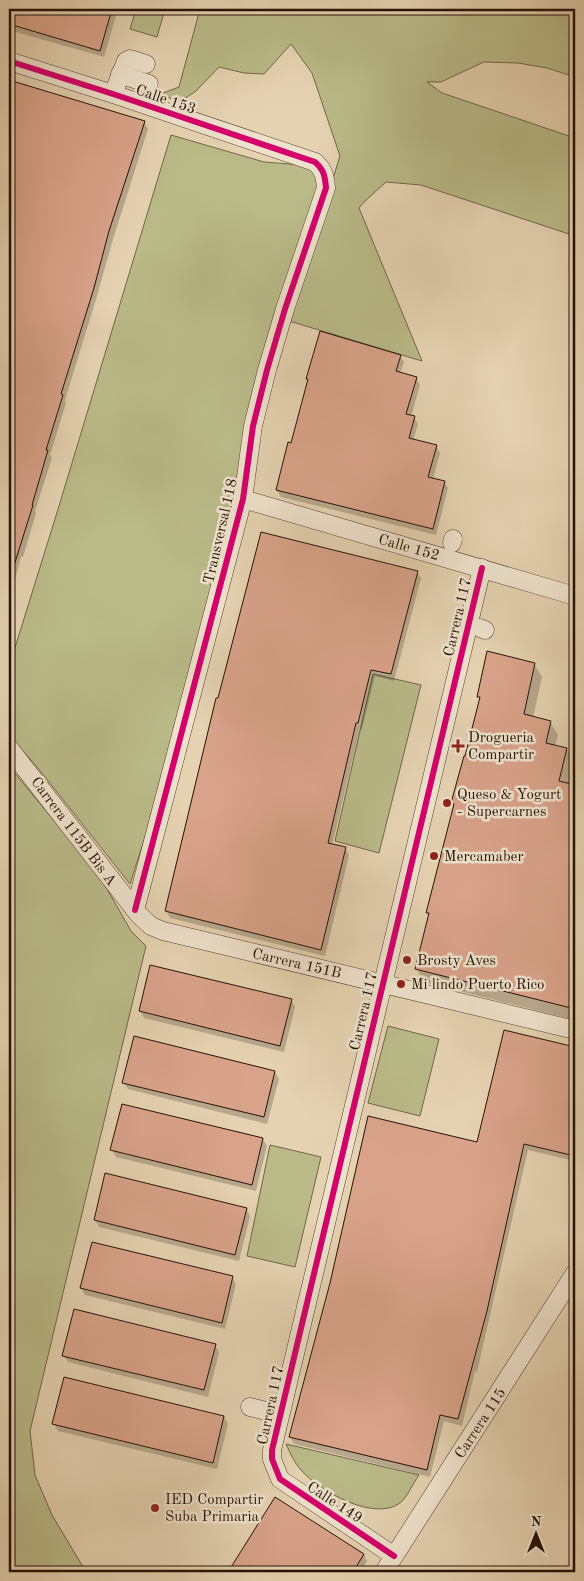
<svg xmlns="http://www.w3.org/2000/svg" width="584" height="1581" viewBox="0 0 584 1581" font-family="'Old Standard TT',serif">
  <rect width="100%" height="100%" fill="#e5d2b1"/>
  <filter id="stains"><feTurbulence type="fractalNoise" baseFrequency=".004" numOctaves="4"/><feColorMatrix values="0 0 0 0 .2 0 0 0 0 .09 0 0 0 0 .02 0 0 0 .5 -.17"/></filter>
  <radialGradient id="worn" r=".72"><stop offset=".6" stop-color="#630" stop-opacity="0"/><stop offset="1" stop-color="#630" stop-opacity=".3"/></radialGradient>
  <!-- green -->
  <g fill="#b9ba88" stroke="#706647">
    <path d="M136,9H165L157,37L130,29Z"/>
    <path d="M200,9H575V77L547,68L518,63L484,62L441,82H427L442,93L575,138V236L421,185L386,182L364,202L359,208L422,361L289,321L340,156L312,73L291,44L264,74L244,73L219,67L196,91L181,101L158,95L179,87Z"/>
    <path d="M171,135L264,162L302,165L313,168L321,183L234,500L146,834L130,884L37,767L9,735V667L59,506Z"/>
    <path d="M373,674L421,685L379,853L335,841Z"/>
    <path d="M9,766L99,875L131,931L146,946L30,1431L35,1475L52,1515L86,1572H9Z"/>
    <path d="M388,1026L439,1039L420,1116L368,1103Z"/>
    <path d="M270,1145L321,1157L295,1267L247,1256Z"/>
    <path d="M286,1444L419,1475C413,1483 407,1498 400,1503C374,1522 319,1491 301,1470C294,1462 290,1453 286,1444Z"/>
  </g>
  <!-- shadow -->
  <g fill="#0003">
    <path d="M9,9H118L104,57L9,30Z"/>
    <path d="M9,81L144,122L148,129L113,239L97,296L65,400L66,403L50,455L52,458L35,511L36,513L23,557H21L9,602Z"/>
    <path d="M400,356L404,362L400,374L416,378L420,385L411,417H414L418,424L413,441L436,446L440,453L433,479L444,482L448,488L436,535L281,497L277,490L292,444L309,381L307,378Z"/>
    <path d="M417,572L421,578L394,681L375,676L362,729H360L332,845L345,848L349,855L325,956L170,918L166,911Z"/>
    <path d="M534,664L542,677L533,718L550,722L558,735L555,746L567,749L574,763L569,784L575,786V1020L424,982L417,969L430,917L428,913L455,807L452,803L466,758L480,700L479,697Z"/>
    <path d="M291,1000L295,1007L284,1052L144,1018L140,1011Z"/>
    <path d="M505,1032L575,1048V1161L528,1150L477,1372L475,1371L462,1426L444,1421L430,1477L294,1444L290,1437L477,1143Z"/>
    <path d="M275,1072L279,1079L267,1124L128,1089L124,1083Z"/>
    <path d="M263,1139L267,1146L256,1191L116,1157L112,1150Z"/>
    <path d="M246,1209L250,1216L239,1261L99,1227L95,1220Z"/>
    <path d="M232,1277L236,1284L225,1329L85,1295L81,1288Z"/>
    <path d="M215,1345L219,1352L208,1397L68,1362L64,1356Z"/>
    <path d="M224,1417L228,1424L217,1469L58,1431L54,1424Z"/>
    <path d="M276,1499L364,1554L367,1561L361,1572H230Z"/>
  </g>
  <!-- building -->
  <g fill="#d9a38a" stroke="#261106">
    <path d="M9,9H112L100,51L9,24Z"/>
    <path d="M9,80L145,121L109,231L94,288L61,394L63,395L46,450H48L32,505H33L12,572L9,571Z"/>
    <path d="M320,331L401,355L396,371L417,377L406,414L415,416L409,438L437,445L428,477L445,481L433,529L276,490L288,442L291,443L308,379H306Z"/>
    <path d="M261,532L418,571L391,674L371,670L358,723H356L328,843L346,847L321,950L165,911L216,698H218Z"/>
    <path d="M487,651L535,663L524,714L551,721L546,743L567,748L559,781L575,785V1009L415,969L429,913H426L454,804L451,803L464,756H465L480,697H477Z"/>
    <path d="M150,965L292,999L280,1046L139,1011Z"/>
    <path d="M504,1030L575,1047V1156L524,1144L487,1311L458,1419L440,1415L427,1470L289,1437L330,1283L368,1116L477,1142Z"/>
    <path d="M134,1036L275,1071L264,1117L122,1083Z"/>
    <path d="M122,1104L263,1138L252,1185L110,1150Z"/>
    <path d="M105,1173L247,1208L235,1255L94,1220Z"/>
    <path d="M92,1242L233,1276L222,1323L80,1288Z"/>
    <path d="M74,1309L216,1344L204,1390L62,1356Z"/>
    <path d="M64,1377L224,1416L213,1463L52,1424Z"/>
    <path d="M275,1497L364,1554L353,1572H228Z"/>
  </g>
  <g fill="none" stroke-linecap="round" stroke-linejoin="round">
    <defs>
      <g id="minor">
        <path d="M9,61L113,94L315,162C324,170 325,176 326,188L285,309L267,370L253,426L243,499L135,910"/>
        <path d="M120,74L149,84"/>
        <path d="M113,94L126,61L130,59L146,64"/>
        <path d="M243,499L575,596"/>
        <path d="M452,543L453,539"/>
        <path d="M480,628L485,630"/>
        <path d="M9,748L139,915L151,926L163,931L575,1030"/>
        <path d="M250,1407L262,1410"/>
        <path d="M394,1556L280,1479L272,1459V1450L482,568"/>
        <path d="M384,1572L575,1273"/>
      </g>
    </defs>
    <!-- minor casing -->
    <use href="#minor" stroke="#564131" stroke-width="19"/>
    <!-- minor -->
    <use href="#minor" stroke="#eee2cc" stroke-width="18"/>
    <defs>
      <g id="cycleway">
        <path d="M9,61L113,94L315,162C324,170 325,176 326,188L285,309L267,370L253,426L243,499L135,910"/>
        <path d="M394,1556L280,1479L272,1459V1450L482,568"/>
      </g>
    </defs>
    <!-- cycleway casing -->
    <use href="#cycleway" stroke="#eee2cc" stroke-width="9"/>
    <!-- cycleway -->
    <use href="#cycleway" stroke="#d6006c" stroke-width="6"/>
  </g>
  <!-- markers -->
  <g fill="#8f2418" stroke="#eee2cc" stroke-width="2">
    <path d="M455.5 738.5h5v5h5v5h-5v5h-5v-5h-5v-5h5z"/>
    <circle cx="447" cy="803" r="5"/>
    <circle cx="434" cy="856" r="5"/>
    <circle cx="407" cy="960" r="5"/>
    <circle cx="401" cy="984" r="5"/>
    <circle cx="155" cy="1508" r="5"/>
  </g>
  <g text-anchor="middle" stroke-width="5" stroke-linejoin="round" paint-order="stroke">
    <!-- street labels -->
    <g font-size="15" fill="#261106" stroke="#eee2cc">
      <text transform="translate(166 99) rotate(19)" y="5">Calle 153</text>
      <text transform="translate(220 531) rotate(-77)" y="5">Transversal 118</text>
      <text transform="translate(409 547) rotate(16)" y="5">Calle 152</text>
      <text transform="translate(457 617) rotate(-77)" y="5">Carrera 117</text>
      <text transform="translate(74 831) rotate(53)" y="5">Carrera 115B Bis A</text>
      <text transform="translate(297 963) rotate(13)" y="5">Carrera 151B</text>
      <text transform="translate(363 1011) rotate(-77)" y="5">Carrera 117</text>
      <text transform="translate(270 1405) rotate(-78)" y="5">Carrera 117</text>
      <text transform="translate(480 1423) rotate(-57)" y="5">Carrera 115</text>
      <text transform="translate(335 1502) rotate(33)" y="5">Calle 149</text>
    </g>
    <!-- poi labels -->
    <g font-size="15" fill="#261106" stroke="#eee2cc" text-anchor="start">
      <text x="468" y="742">Drogueria<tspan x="468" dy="17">Compartir</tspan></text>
      <text x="457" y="799">Queso &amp; Yogurt<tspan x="457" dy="17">- Supercarnes</tspan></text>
      <text x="444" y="861">Mercamaber</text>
      <text x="417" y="965">Brosty Aves</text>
      <text x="411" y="989">Mi lindo Puerto Rico</text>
      <text x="165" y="1504">IED Compartir<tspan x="165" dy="17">Suba Primaria</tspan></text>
    </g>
  </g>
  <!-- margin -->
  <rect width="584" height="1581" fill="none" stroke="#e5d2b1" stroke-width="30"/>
  <rect x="10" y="10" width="564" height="1561" fill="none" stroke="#261106" stroke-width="2.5"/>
  <rect x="15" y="15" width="554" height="1551" fill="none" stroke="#261106"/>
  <!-- north arrow -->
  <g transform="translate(536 1534)" stroke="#eee2cc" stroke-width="4" paint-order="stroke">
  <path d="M0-4L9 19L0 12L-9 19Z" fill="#261106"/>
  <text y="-8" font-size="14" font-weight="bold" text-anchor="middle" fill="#261106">N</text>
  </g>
  <rect width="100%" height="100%" filter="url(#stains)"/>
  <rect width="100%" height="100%" fill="url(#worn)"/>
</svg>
